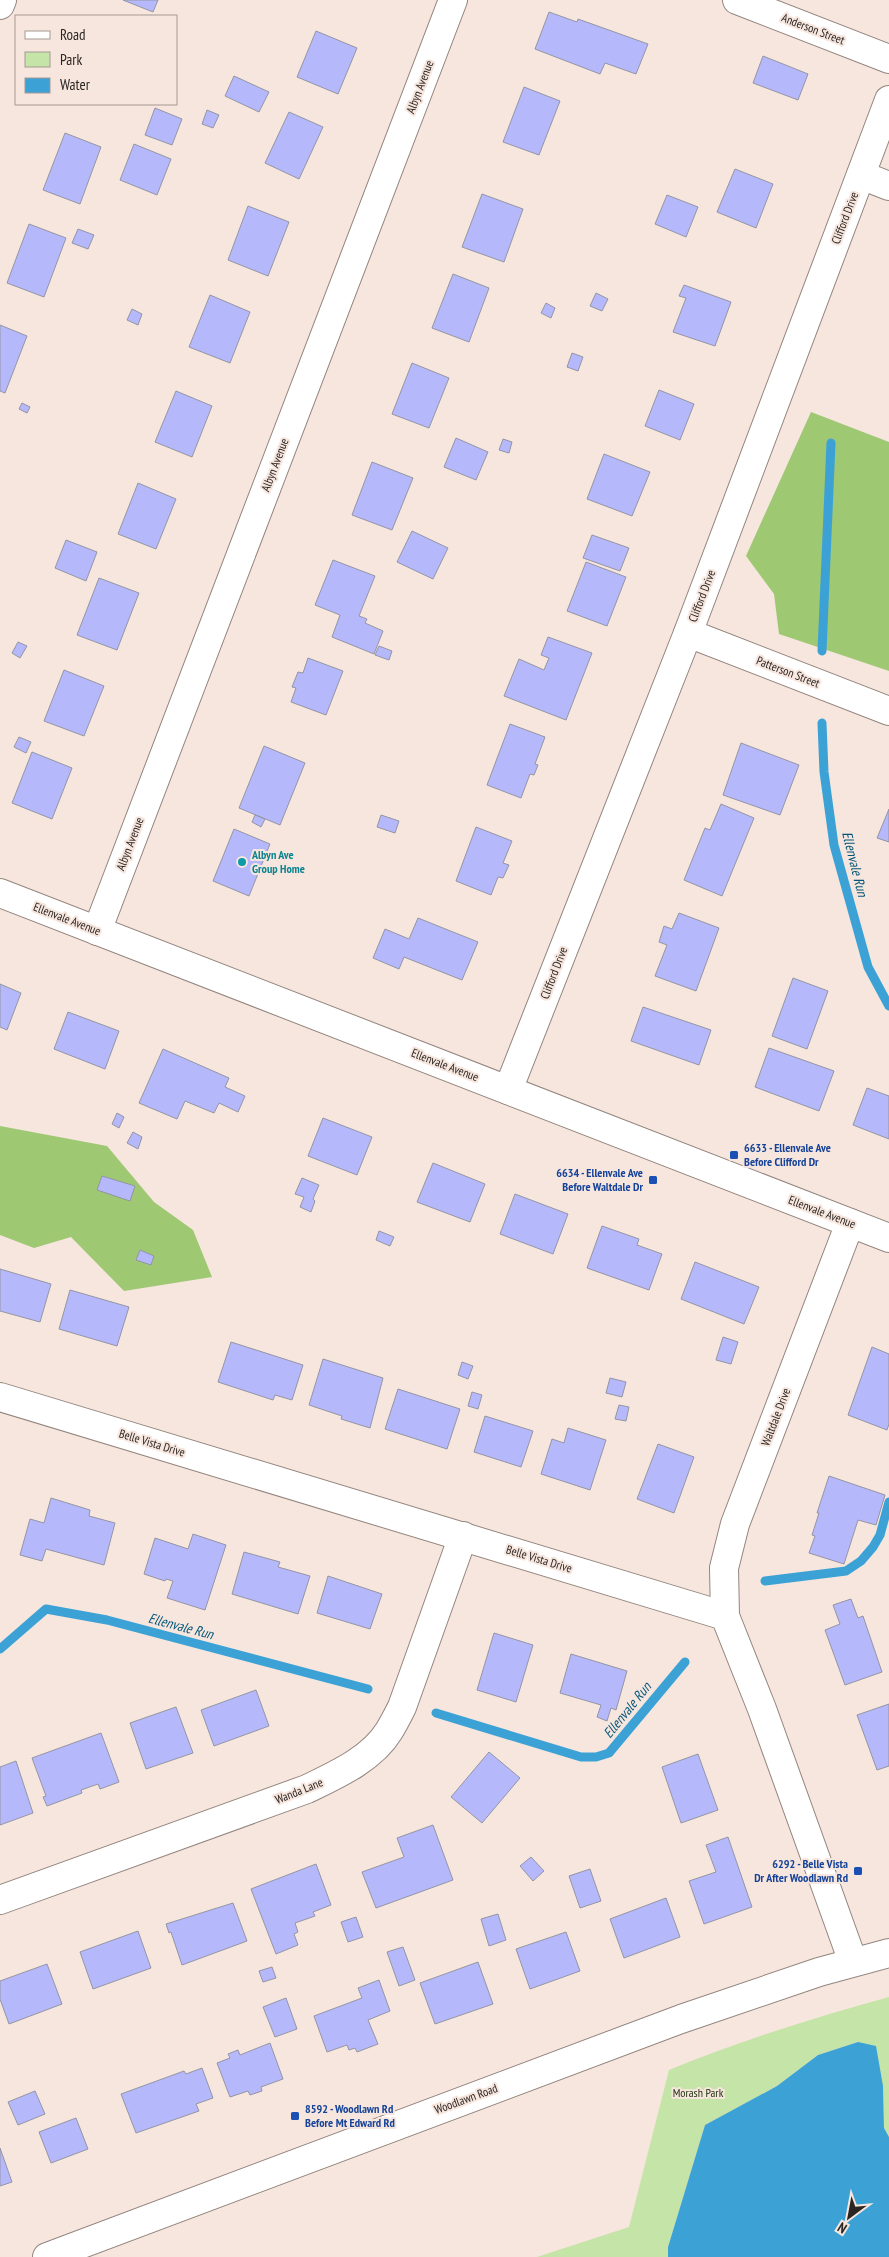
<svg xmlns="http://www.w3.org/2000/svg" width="889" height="2257" viewBox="0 0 889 2257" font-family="'PT Sans Narrow',sans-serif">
  <rect width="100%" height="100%" fill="#f6e6de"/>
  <!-- green -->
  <path fill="#c5e4a7" d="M889,1997V2137L884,2128L883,2086L858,2042L818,2055L777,2086L705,2125L668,2247V2257H537L629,2227L669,2070C741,2040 814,2018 889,1997Z"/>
  <!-- forest -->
  <g fill="#9fc873">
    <path d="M811,412L889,442V671L779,634L774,594L746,556Z"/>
    <path d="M0,1126L107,1146L154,1202L193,1230L212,1277L124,1291L71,1237L34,1248L0,1235Z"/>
  </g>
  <!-- water -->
  <path fill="#3ca2d6" d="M858,2042L876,2046L883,2086L884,2128L889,2137V2257H668V2247L705,2125L777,2086L818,2055Z"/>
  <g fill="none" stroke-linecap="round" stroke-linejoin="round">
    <!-- stream -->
    <g stroke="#3ca2d6" stroke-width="9">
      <path d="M822,651L831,443"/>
      <path d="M822,723L824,772L834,845L868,967L889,1006"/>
      <path d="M765,1581L846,1571L861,1561L873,1547L880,1535L889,1502"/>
      <path d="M0,1649L46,1609L107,1620L368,1689"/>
      <path d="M436,1713L581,1757H596L609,1753L685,1662"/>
    </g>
  </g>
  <!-- building -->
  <g fill="#b6b8fc" stroke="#9495a3">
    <path d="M123,0H158L153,12Z"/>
    <path d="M549,12L577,22L578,19L648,44L636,74L605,63L600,74L535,49Z"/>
    <path d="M316,31L357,48L338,94L297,77Z"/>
    <path d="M763,56L808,74L798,100L753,83Z"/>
    <path d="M234,76L269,92L259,112L225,96Z"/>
    <path d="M524,87L560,101L539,155L503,142Z"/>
    <path d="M155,108L182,119L172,145L145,135Z"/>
    <path d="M207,110L219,115L213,128L202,124Z"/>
    <path d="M289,112L323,127L299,179L265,163Z"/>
    <path d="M65,133L101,147L80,204L43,190Z"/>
    <path d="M134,144L171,159L157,195L120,180Z"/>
    <path d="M735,169L773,184L756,228L717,212Z"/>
    <path d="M482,194L523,209L504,262L462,247Z"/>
    <path d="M667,195L698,207L686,237L655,224Z"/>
    <path d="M248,206L289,222L268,276L228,260Z"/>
    <path d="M29,224L66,238L44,297L7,283Z"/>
    <path d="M78,229L94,235L88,249L72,243Z"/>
    <path d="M453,274L489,288L469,342L432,328Z"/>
    <path d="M684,285L731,302L715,346L673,332L686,298L679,296Z"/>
    <path d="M596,293L608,299L602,311L590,306Z"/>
    <path d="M210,295L250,312L230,363L189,347Z"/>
    <path d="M546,303L555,308L551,318L541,313Z"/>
    <path d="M132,309L142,314L138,325L127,320Z"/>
    <path d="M0,325L27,336L5,393L0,391Z"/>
    <path d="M572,353L583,357L578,371L567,367Z"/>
    <path d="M412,363L449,378L429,428L392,414Z"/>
    <path d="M659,390L694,404L680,440L645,426Z"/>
    <path d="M176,391L212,406L192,457L155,442Z"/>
    <path d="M22,403L30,407L27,413L19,409Z"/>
    <path d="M456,438L488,452L476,480L444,467Z"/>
    <path d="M503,439L512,442L509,453L499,450Z"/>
    <path d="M604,454L650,472L632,516L587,499Z"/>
    <path d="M372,462L413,478L392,530L352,515Z"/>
    <path d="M138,483L176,499L156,549L118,534Z"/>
    <path d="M412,531L448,548L433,579L397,562Z"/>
    <path d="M592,535L629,548L620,571L583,558Z"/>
    <path d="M66,540L97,552L86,581L55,568Z"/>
    <path d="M333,560L375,576L359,616L367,619L365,623L383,631L374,654L332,637L340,615L315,605Z"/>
    <path d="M586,562L626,577L607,626L567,611Z"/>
    <path d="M99,578L139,593L117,650L77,635Z"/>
    <path d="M548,637L592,653L566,720L504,696L519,659L544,670L549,658L541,655Z"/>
    <path d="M18,642L27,646L20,658L12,653Z"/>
    <path d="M379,646L392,651L389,660L375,655Z"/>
    <path d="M308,658L343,671L326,715L291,702L296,688L292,687L298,672L303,673Z"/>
    <path d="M64,670L104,686L84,736L44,721Z"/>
    <path d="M510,724L545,737L535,764L538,765L534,775L530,774L521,798L487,785Z"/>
    <path d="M19,737L31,742L26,753L14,747Z"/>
    <path d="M741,743L799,765L780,815L723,795Z"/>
    <path d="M264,746L305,763L280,825L239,808Z"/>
    <path d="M32,752L72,768L52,819L12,803Z"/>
    <path d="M721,804L754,818L722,896L684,880L705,828L710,830Z"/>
    <path d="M889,809V842L877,838Z"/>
    <path d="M255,815L265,819L261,827L252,822Z"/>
    <path d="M381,815L399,821L395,833L377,827Z"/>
    <path d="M476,827L512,841L503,863L509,865L503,878L498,877L491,895L456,881Z"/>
    <path d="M234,829L270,844L249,896L213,881Z"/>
    <path d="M679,913L719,928L696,991L655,976L667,945L659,942L664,926L672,929Z"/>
    <path d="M418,918L478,942L462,980L404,957L399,969L373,958L385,929L409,939Z"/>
    <path d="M793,978L828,991L807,1049L772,1036Z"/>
    <path d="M0,984L21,993L7,1030L0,1027Z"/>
    <path d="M643,1007L711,1030L699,1065L631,1041Z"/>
    <path d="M68,1012L119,1031L105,1069L54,1049Z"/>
    <path d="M769,1048L834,1071L819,1111L755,1087Z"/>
    <path d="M163,1049L229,1078L225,1087L245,1096L238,1112L219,1103L214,1113L185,1101L177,1119L139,1103Z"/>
    <path d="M867,1088L889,1096V1139L853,1125Z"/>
    <path d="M117,1113L124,1117L119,1128L112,1124Z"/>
    <path d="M323,1118L372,1137L357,1175L308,1156Z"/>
    <path d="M133,1132L142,1137L138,1149L127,1143Z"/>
    <path d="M433,1163L485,1184L470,1222L417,1202Z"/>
    <path d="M102,1176L135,1186L130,1201L97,1190Z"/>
    <path d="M302,1178L319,1185L313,1199L315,1201L311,1212L300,1207L304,1197L295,1194Z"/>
    <path d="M515,1194L568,1214L553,1254L500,1234Z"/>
    <path d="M602,1226L639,1239L637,1245L662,1254L649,1290L587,1268Z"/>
    <path d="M379,1231L394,1237L390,1246L376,1240Z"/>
    <path d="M140,1250L154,1256L151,1265L136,1260Z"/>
    <path d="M695,1262L759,1287L744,1324L681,1299Z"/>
    <path d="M0,1269L51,1284L40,1322L0,1311Z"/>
    <path d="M70,1290L129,1307L117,1346L59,1329Z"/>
    <path d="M723,1337L738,1342L731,1364L716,1360Z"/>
    <path d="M231,1342L303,1365L292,1400L275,1395L273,1400L218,1382Z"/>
    <path d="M872,1347L889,1354V1424L887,1430L848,1415Z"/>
    <path d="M323,1359L383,1378L370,1428L341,1419L342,1416L309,1405Z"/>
    <path d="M462,1362L473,1366L468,1379L458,1375Z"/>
    <path d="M610,1378L626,1382L622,1397L606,1393Z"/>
    <path d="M398,1389L460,1409L447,1449L385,1429Z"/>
    <path d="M472,1392L482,1395L478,1409L468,1406Z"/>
    <path d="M619,1405L629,1407L626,1421L615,1419Z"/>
    <path d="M485,1416L533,1431L521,1467L474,1452Z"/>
    <path d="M568,1428L606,1440L590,1490L541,1474L552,1439L564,1443Z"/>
    <path d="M658,1444L694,1457L674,1513L637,1499Z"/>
    <path d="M829,1476L885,1495L876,1525L858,1520L844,1564L809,1553L815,1536L812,1535L819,1513H817Z"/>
    <path d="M51,1498L90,1510L89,1516L115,1523L104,1565L46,1549L42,1561L20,1555L30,1519L44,1523Z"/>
    <path d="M193,1534L226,1545L205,1610L167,1598L173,1581L166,1579L165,1581L144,1574L155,1538L188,1549Z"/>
    <path d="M244,1552L280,1562L278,1567L310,1576L298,1614L232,1594Z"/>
    <path d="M328,1576L382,1594L370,1629L317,1613Z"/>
    <path d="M851,1599L858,1618L863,1616L882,1672L845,1685L825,1630L840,1624L833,1605Z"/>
    <path d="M494,1633L533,1645L516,1702L477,1690Z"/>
    <path d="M571,1654L627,1671L616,1710L611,1708L607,1721L597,1717L601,1705L560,1693Z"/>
    <path d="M256,1690L269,1726L214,1746L201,1710Z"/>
    <path d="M889,1704V1766L877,1770L857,1715Z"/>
    <path d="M176,1707L193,1753L146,1769L130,1723Z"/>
    <path d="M101,1733L119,1782L100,1789L98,1784L81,1790L82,1793L47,1806L43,1797L46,1796L32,1758Z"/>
    <path d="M489,1752L520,1778L482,1823L451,1797Z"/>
    <path d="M698,1754L718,1810L681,1823L662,1767Z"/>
    <path d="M16,1761L33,1813L0,1825V1767Z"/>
    <path d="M433,1825L453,1880L376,1908L362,1872L404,1857L397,1838Z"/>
    <path d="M728,1837L752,1907L704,1924L689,1881L716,1872L706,1845Z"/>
    <path d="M531,1857L544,1871L533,1881L520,1866Z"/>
    <path d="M316,1864L331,1905L313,1912L315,1916L295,1923L298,1932L294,1934L298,1945L276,1954L251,1889Z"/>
    <path d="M590,1869L601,1901L580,1908L569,1876Z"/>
    <path d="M666,1898L680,1937L624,1958L610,1919Z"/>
    <path d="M233,1903L247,1941L182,1965L171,1932L169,1933L166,1924Z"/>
    <path d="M498,1914L506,1940L489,1946L481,1919Z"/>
    <path d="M356,1917L363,1937L348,1942L341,1922Z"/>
    <path d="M138,1931L151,1968L93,1989L80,1952Z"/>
    <path d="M566,1932L580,1971L530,1989L516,1949Z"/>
    <path d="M403,1947L415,1980L399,1986L387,1952Z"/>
    <path d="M478,1962L493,2004L435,2024L420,1983Z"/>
    <path d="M47,1964L62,2004L9,2024L0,1999V1981Z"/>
    <path d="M272,1967L276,1978L263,1982L259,1971Z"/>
    <path d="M379,1980L390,2011L368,2020L378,2044L357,2052L355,2048L349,2050L347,2045L327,2052L314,2016L362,1998L358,1988Z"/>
    <path d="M286,1998L297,2029L275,2037L263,2007Z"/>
    <path d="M270,2043L283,2079L261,2087L262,2091L250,2095L248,2091L230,2097L217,2063L230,2058L228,2054L238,2050L240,2055Z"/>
    <path d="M202,2068L213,2098L196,2104L199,2111L136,2133L121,2094L184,2071L186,2074Z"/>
    <path d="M35,2091L45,2114L18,2125L8,2102Z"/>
    <path d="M76,2118L88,2149L51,2163L39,2132Z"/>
    <path d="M0,2148L12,2182L0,2186Z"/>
  </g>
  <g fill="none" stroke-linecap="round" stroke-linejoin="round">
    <defs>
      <g id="minor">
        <path d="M737,0L889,59"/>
        <path d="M0,5L2,0"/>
        <path d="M861,175L889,186"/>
        <path d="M688,633L889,711"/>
        <path d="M0,893L889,1238"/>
        <path d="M97,931L453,0"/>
        <path d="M508,1090L688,633L889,100"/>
        <path d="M850,1223L735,1524L724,1568L725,1616L762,1709L853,1962"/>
        <path d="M0,1397L725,1616"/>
        <path d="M0,1900L307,1789C336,1775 372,1759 389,1731C394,1723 398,1715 402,1707L463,1536"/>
        <path d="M47,2257L681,2019L819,1972L889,1953"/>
      </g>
    </defs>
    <!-- minor casing -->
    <use href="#minor" stroke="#93857e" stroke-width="30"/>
    <!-- minor -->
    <use href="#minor" stroke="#fff" stroke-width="28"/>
  </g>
  <!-- markers -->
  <circle fill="#0f9aa8" stroke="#f6e6de" stroke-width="2" cx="242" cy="862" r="5"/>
  <g fill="#1a4fb4" stroke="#f6e6de" stroke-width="2">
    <rect x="729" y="1150" width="10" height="10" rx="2.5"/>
    <rect x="648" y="1175" width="10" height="10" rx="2.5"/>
    <rect x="853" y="1866" width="10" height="10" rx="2.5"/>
    <rect x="290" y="2111" width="10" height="10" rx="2.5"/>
  </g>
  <g text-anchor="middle" stroke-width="4" stroke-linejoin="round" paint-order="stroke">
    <!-- street labels -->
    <g font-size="12" fill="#2b2522" stroke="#f6e6de">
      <text transform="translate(813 29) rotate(21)" y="4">Anderson Street</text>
      <text transform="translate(420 87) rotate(-69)" y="4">Albyn Avenue</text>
      <text transform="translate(845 218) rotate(-69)" y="4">Clifford Drive</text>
      <text transform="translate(275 465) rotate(-69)" y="4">Albyn Avenue</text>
      <text transform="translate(702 596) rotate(-69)" y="4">Clifford Drive</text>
      <text transform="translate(788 672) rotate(21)" y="4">Patterson Street</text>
      <text transform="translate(130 844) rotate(-69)" y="4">Albyn Avenue</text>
      <text transform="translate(67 919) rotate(21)" y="4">Ellenvale Avenue</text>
      <text transform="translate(554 973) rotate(-69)" y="4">Clifford Drive</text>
      <text transform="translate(445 1065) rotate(21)" y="4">Ellenvale Avenue</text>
      <text transform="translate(822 1212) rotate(21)" y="4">Ellenvale Avenue</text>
      <text transform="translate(776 1417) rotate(-69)" y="4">Waltdale Drive</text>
      <text transform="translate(152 1443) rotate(17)" y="4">Belle Vista Drive</text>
      <text transform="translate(539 1559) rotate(17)" y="4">Belle Vista Drive</text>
      <text transform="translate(299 1791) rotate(-22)" y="4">Wanda Lane</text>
      <text transform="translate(466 2099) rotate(-20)" y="4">Woodlawn Road</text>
    </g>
    <!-- culture labels -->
    <g font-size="12" font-weight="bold" fill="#0d838f" stroke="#f6e6de" text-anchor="start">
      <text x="252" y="859">Albyn Ave<tspan x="252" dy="14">Group Home</tspan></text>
    </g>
    <!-- transit labels -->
    <g font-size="12" font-weight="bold" fill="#164399" stroke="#f6e6de" text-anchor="start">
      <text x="744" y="1152">6633 - Ellenvale Ave<tspan x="744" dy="14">Before Clifford Dr</tspan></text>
      <text x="643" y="1177" text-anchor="end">6634 - Ellenvale Ave<tspan x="643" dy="14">Before Waltdale Dr</tspan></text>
      <text x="848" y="1868" text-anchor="end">6292 - Belle Vista<tspan x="848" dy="14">Dr After Woodlawn Rd</tspan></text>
      <text x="305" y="2113">8592 - Woodlawn Rd<tspan x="305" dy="14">Before Mt Edward Rd</tspan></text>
    </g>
    <!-- park labels -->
    <g font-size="12" fill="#233310" stroke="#f6e6de">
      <text x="698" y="2097">Morash Park</text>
    </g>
    <!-- water labels -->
    <g font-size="14" font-style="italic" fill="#035679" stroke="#f6e6de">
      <text transform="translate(855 864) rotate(76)" y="5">Ellenvale Run</text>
      <text transform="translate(181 1626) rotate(15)" y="5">Ellenvale Run</text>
      <text transform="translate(627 1710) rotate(-51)" y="5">Ellenvale Run</text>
    </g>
  </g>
  <!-- legend -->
  <rect x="15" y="15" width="162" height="90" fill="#f6e6de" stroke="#a59993"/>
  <rect x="25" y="31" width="25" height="8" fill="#ffffff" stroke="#a59993"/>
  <text x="60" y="40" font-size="15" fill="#2b2522">Road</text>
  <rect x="25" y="52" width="25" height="15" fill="#c5e4a7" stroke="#a59993"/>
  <text x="60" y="65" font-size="15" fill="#2b2522">Park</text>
  <rect x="25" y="78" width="25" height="15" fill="#3ca2d6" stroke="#a59993"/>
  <text x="60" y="90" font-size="15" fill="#2b2522">Water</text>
  <!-- north arrow -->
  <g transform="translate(849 2217) rotate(212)" stroke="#f6e6de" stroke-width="4" paint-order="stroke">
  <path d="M0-4L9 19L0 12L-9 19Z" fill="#2b2522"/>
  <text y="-8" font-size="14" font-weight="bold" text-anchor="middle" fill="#2b2522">N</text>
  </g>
</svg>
